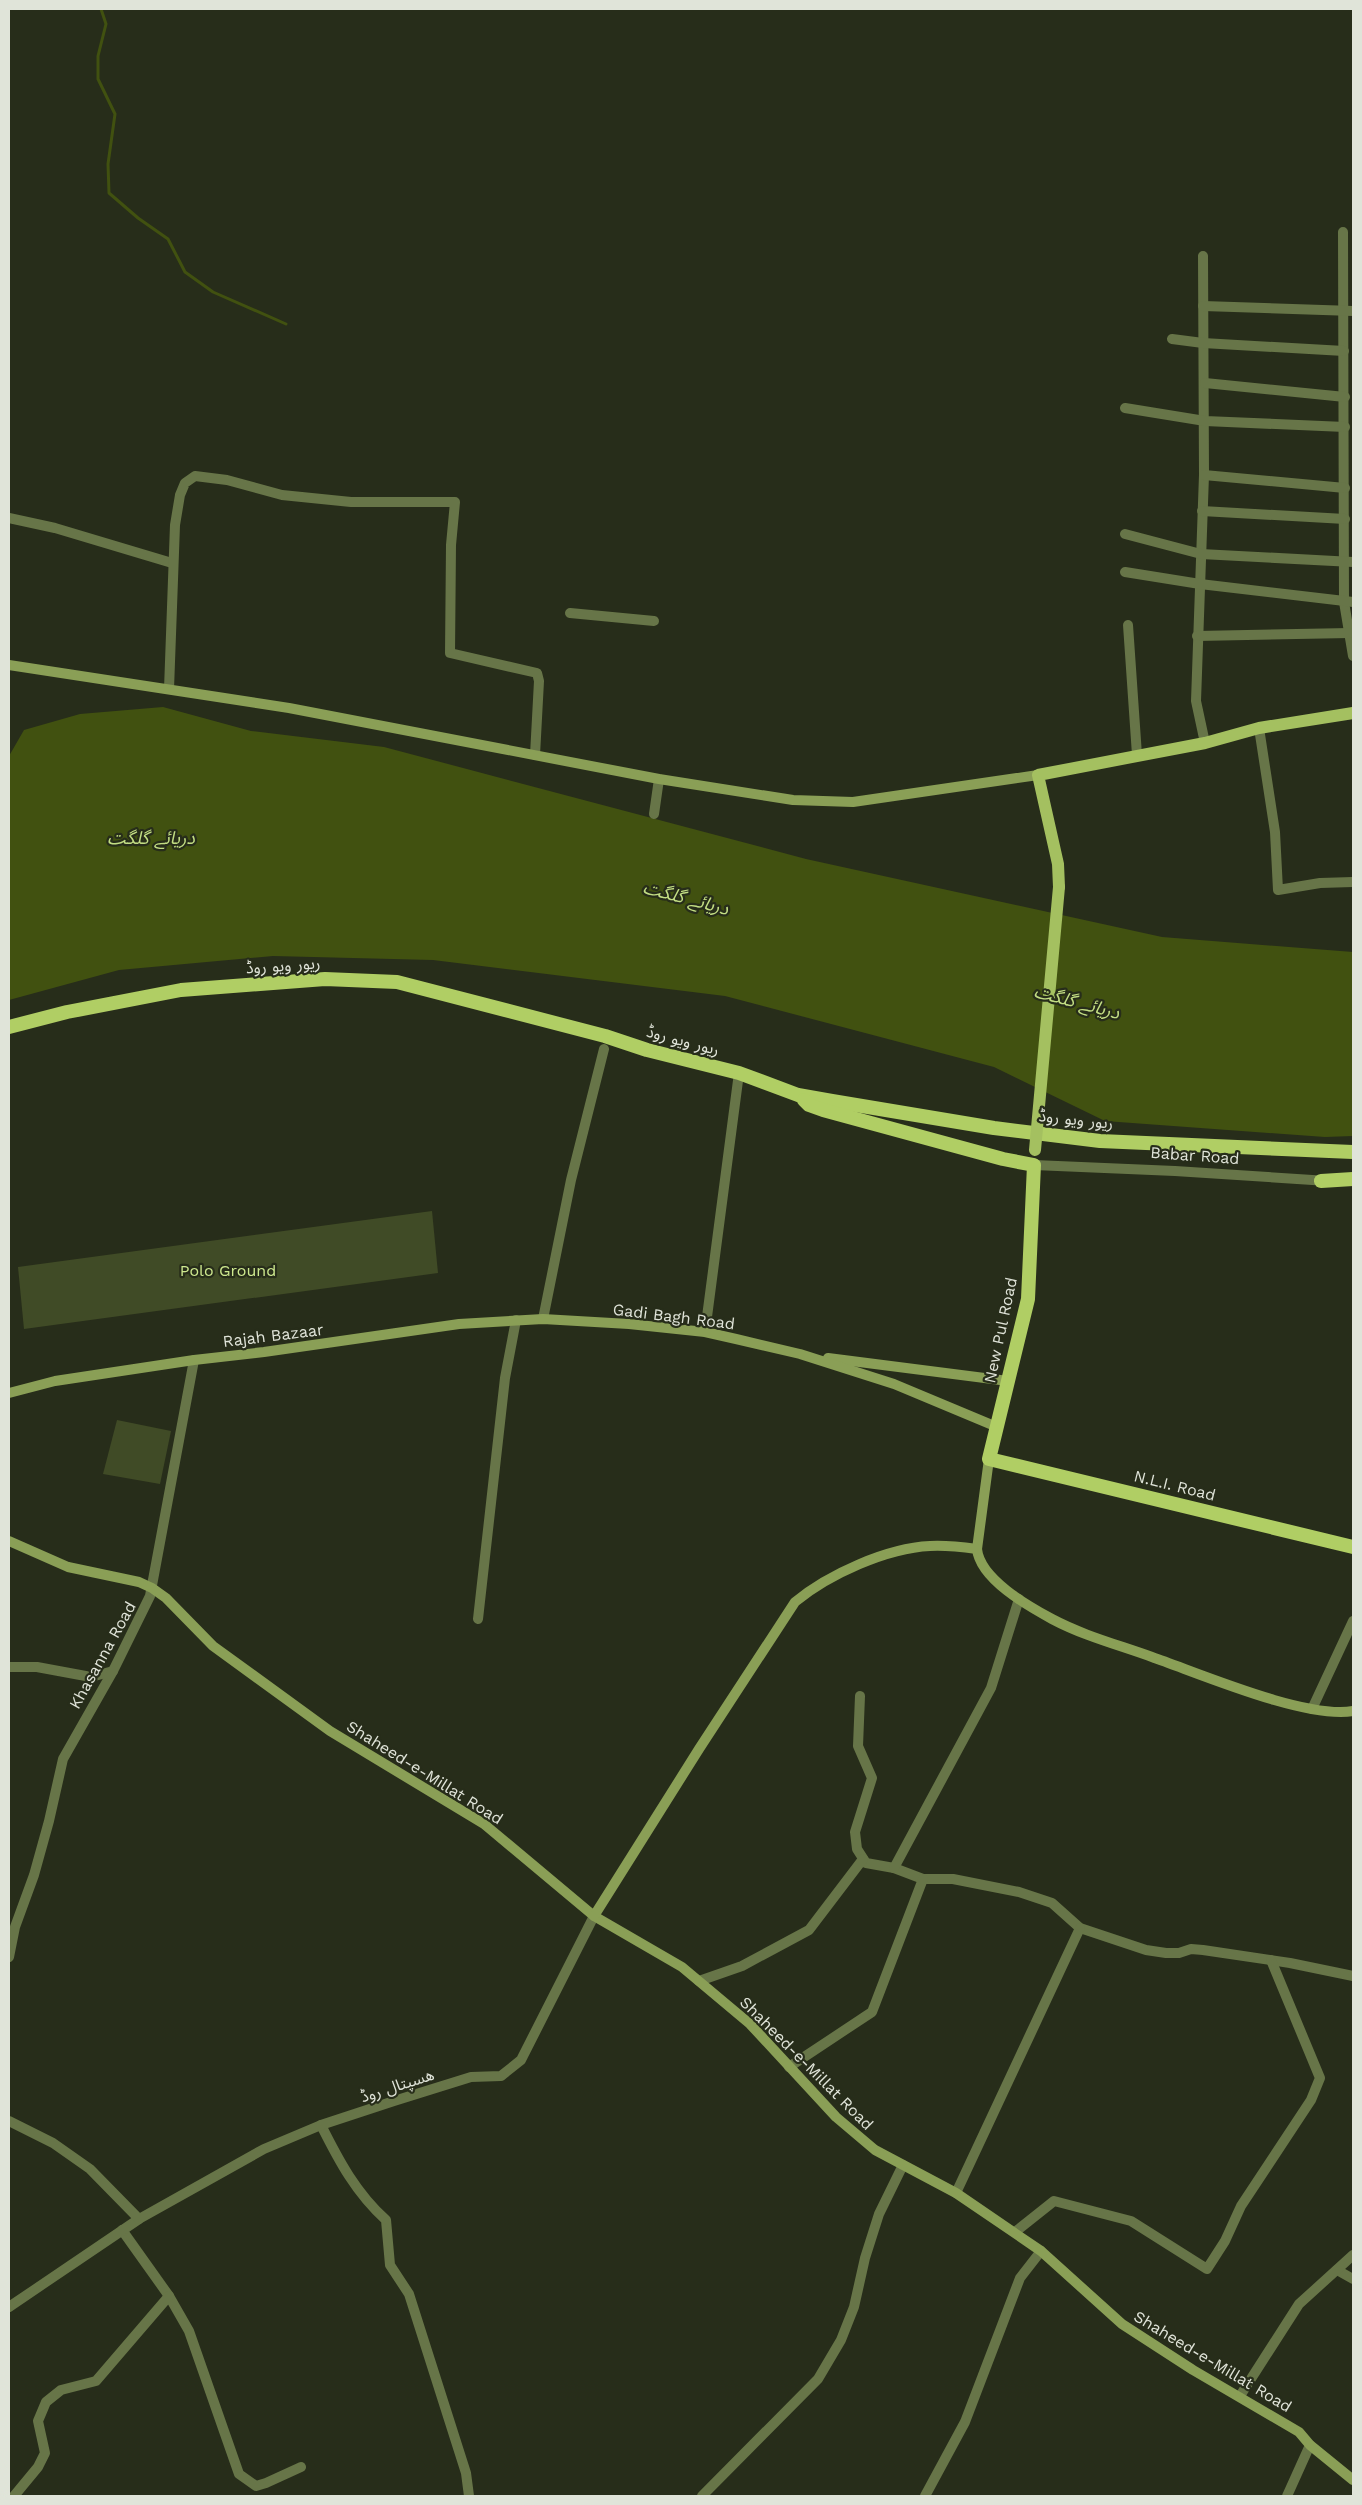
<svg xmlns="http://www.w3.org/2000/svg" width="1362" height="2505" viewBox="0 0 1362 2505" font-family="'Work Sans','Noto Sans Arabic',sans-serif">
  <rect width="100%" height="100%" fill="#272d1a"/>
  <!-- green -->
  <g fill="#404b26">
    <path d="M432,1211L438,1273L24,1329L18,1267Z"/>
    <path d="M117,1420L171,1431L160,1484L103,1474Z"/>
  </g>
  <!-- water -->
  <path fill="#415110" d="M163,707L251,731L384,747L806,859L1162,937L1353,952V1136L1325,1137L1105,1121L994,1067L725,996L433,960L273,956L119,970L9,1000V756L24,730L80,714Z"/>
  <g fill="none" stroke-linecap="round" stroke-linejoin="round">
    <!-- stream -->
    <path stroke="#415110" stroke-width="3" d="M101,9L106,24L98,56V79L115,114L108,164L109,193L138,218L168,239L185,272L213,292L286,324"/>
    <!-- minor -->
    <g stroke="#677548" stroke-width="10">
      <path d="M1343,232L1344,602L1353,656"/>
      <path d="M1203,256L1204,475L1196,701L1205,743"/>
      <path d="M1203,306L1353,311"/>
      <path d="M1172,339L1203,343L1344,351"/>
      <path d="M1205,383L1345,397"/>
      <path d="M1125,408L1205,421L1345,427"/>
      <path d="M1204,475L1345,488"/>
      <path d="M1202,511L1345,519"/>
      <path d="M9,518L55,528L172,563"/>
      <path d="M1125,534L1201,554L1353,562"/>
      <path d="M1125,572L1200,584L1353,602"/>
      <path d="M570,613L654,621"/>
      <path d="M1128,625L1137,755"/>
      <path d="M1197,636L1350,633"/>
      <path d="M169,689L175,525L180,495L185,483L195,476L227,480L282,495L351,502H455L451,545L450,653L537,673L539,681L535,755"/>
      <path d="M1259,728L1275,832L1278,890L1320,883L1353,882"/>
      <path d="M705,1332L739,1073"/>
      <path d="M478,1619L505,1378L516,1320"/>
      <path d="M9,1667H37L91,1677L113,1671"/>
      <path d="M860,1696L858,1746L872,1778L855,1832L857,1849L866,1863L894,1868L923,1879H953L1019,1892L1052,1903L1080,1928L1146,1950L1166,1953H1179L1191,1949L1203,1950L1290,1963L1353,1976"/>
      <path d="M1312,1709L1353,1621"/>
      <path d="M894,1868L991,1688L1019,1599"/>
      <path d="M699,1981L742,1966L809,1930L863,1859"/>
      <path d="M789,2067L872,2012L923,1879"/>
      <path d="M321,2125C339,2161 356,2193 386,2220L390,2265L409,2294L466,2473L469,2496"/>
      <path d="M956,2193L1080,1928"/>
      <path d="M122,2230L169,2296L189,2331L239,2474L256,2486L266,2483L301,2467"/>
      <path d="M1015,2232L1054,2201L1131,2221L1207,2269L1225,2241L1241,2206L1311,2100L1320,2078L1271,1960"/>
      <path d="M1337,2270L1353,2279"/>
      <path d="M9,2307L139,2219"/>
      <path d="M1240,2396L1299,2304L1353,2255"/>
      <path d="M14,2496L38,2467L45,2453L38,2421L46,2402L61,2390L96,2381L169,2296"/>
      <path d="M702,2496L818,2379L841,2340L854,2307L865,2258L879,2214L903,2165"/>
      <path d="M925,2496L965,2422L1020,2278L1041,2251"/>
      <path d="M1287,2496L1310,2445"/>
    </g>
    <!-- tertiary -->
    <g stroke="#677548" stroke-width="10">
      <path d="M654,814L659,779"/>
      <path d="M1034,1165L1175,1171L1328,1181"/>
      <path d="M543,1319L571,1180L604,1049"/>
      <path d="M9,1957L15,1927L34,1875L49,1821L63,1759L113,1671L150,1596L194,1360"/>
      <path d="M9,2121L53,2143L90,2169L139,2219L264,2149L321,2125L394,2101L471,2077L501,2076L521,2060L594,1916"/>
    </g>
    <!-- secondary -->
    <g stroke="#8a9f56" stroke-width="10">
      <path d="M9,665L289,708L659,779L793,800L853,802L1038,775"/>
      <path d="M828,1358L1008,1381"/>
      <path d="M9,1393L55,1381L194,1360L264,1352L459,1324L543,1319L629,1324L705,1332L736,1339L800,1354L894,1384L997,1427"/>
      <path d="M989,1459L977,1549C980,1579 1028,1606 1052,1619C1084,1636 1119,1645 1152,1657C1201,1674 1305,1719 1353,1711"/>
      <path d="M9,1541L68,1567L139,1582L152,1588L166,1598L213,1646L330,1731L484,1824L594,1916L682,1967L750,2024L836,2117L875,2150L956,2193L1041,2251L1122,2324L1193,2370L1299,2432L1310,2445L1353,2480"/>
      <path d="M594,1916L699,1749L795,1602C829,1574 887,1548 930,1546C946,1545 962,1547 977,1549"/>
    </g>
    <!-- primary -->
    <path stroke="#a4c060" stroke-width="12" d="M1059,887L1058,864L1038,775L1205,743L1259,728L1353,713"/>
    <!-- trunk -->
    <g stroke="#b0ce64" stroke-width="14">
      <path d="M9,1027L67,1012L181,990L325,979L397,982L605,1036L647,1050L739,1073L798,1095L832,1101L994,1128L1100,1141L1353,1152"/>
      <path d="M804,1100L809,1105L823,1110L1003,1159L1034,1165L1028,1299L989,1459L1353,1547"/>
      <path d="M1321,1181L1353,1179"/>
    </g>
    <!-- primary-bridge -->
    <path stroke="#a4c060" stroke-width="12" d="M1035,1150L1059,887"/>
  </g>
  <g text-anchor="middle" stroke-width="4.5" stroke-linejoin="round" paint-order="stroke">
    <!-- street labels -->
    <g font-size="16" fill="#e0e4d9" stroke="#272d1a">
      <text transform="translate(283 965) rotate(-4)" y="6">ریور ویو روڈ</text>
      <text transform="translate(683 1040) rotate(15)" y="6">ریور ویو روڈ</text>
      <text transform="translate(1076 1119) rotate(6)" y="6">ریور ویو روڈ</text>
      <text transform="translate(1195 1155) rotate(4)" y="6">Babar Road</text>
      <text transform="translate(674 1316) rotate(7)" y="6">Gadi Bagh Road</text>
      <text transform="translate(1000 1330) rotate(-78)" y="6">New Pul Road</text>
      <text transform="translate(273 1335) rotate(-7)" y="6">Rajah Bazaar</text>
      <text transform="translate(1175 1485) rotate(14)" y="6">N.L.I. Road</text>
      <text transform="translate(102 1655) rotate(-61)" y="6">Khasanna Road</text>
      <text transform="translate(425 1772) rotate(32)" y="6">Shaheed-e-Millat Road</text>
      <text transform="translate(807 2063) rotate(45)" y="6">Shaheed-e-Millat Road</text>
      <text transform="translate(397 2085) rotate(-18)" y="6">ھسپتال روڈ</text>
      <text transform="translate(1213 2361) rotate(31)" y="6">Shaheed-e-Millat Road</text>
    </g>
    <!-- park labels -->
    <g font-size="16" fill="#cee98f" stroke="#272d1a">
      <text x="228" y="1276">Polo Ground</text>
    </g>
    <!-- water labels -->
    <g font-size="18" font-style="italic" fill="#c2dd83" stroke="#272d1a">
      <text x="151" y="844">دریائے گلگت</text>
      <text transform="translate(686 898) rotate(15)" y="6">دریائے گلگت</text>
      <text transform="translate(1077 1002) rotate(15)" y="6">دریائے گلگت</text>
    </g>
  </g>
  <!-- border -->
  <rect width="1362" height="2505" fill="none" stroke="#e0e4d9" stroke-width="20"/>
</svg>
